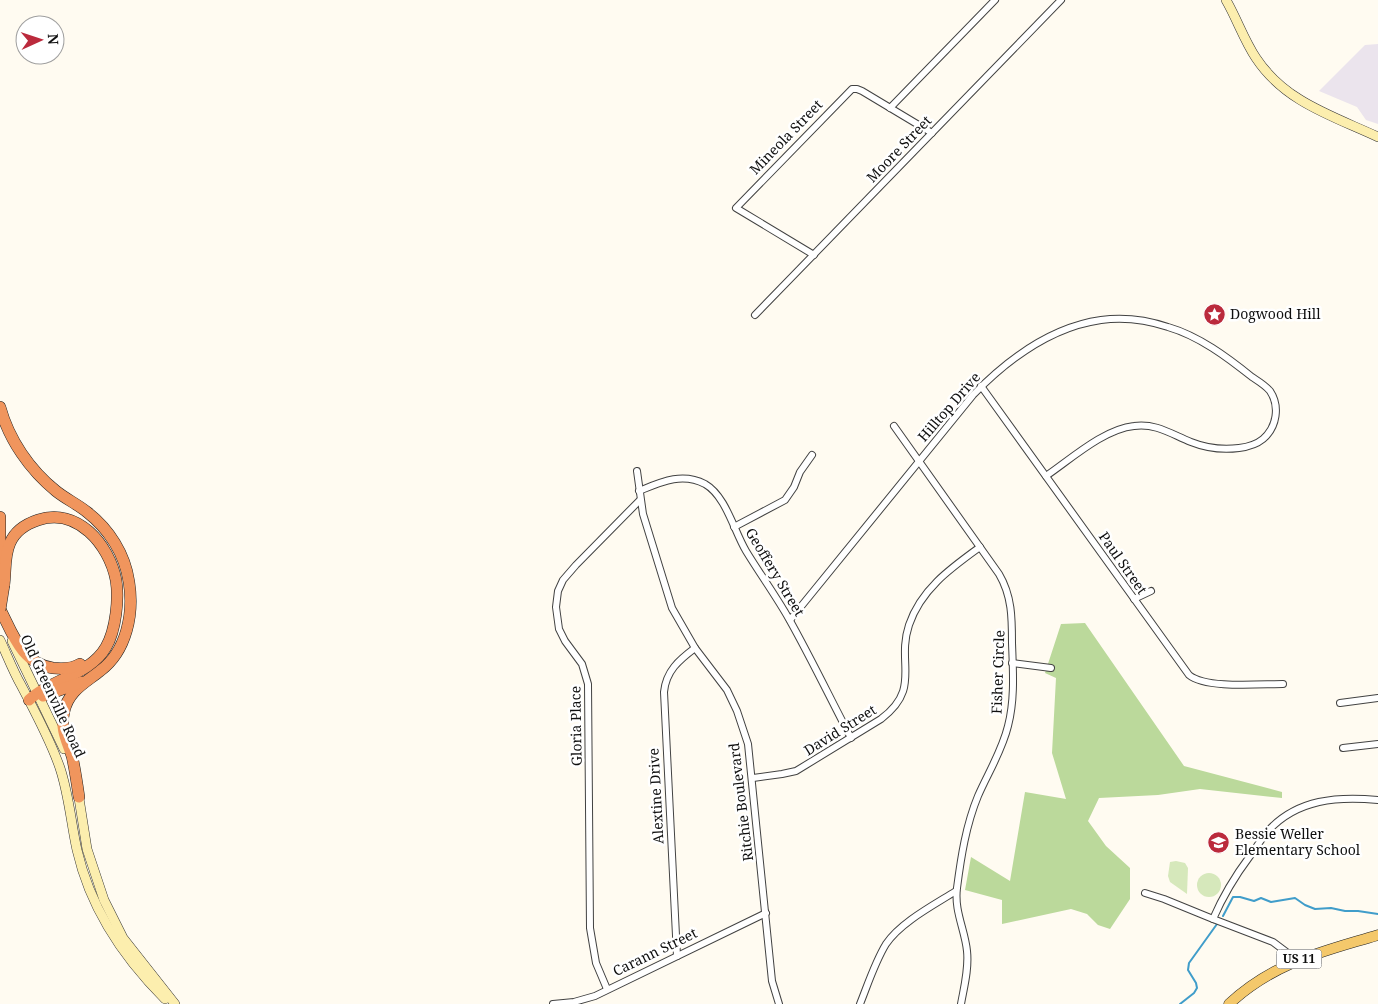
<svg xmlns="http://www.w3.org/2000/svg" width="1378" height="1004" viewBox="0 0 1378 1004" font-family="'Noto Serif',serif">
  <rect width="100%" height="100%" fill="#fffbf1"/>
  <!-- industrial -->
  <path fill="#ebe4ed" d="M1378,44V124L1366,120L1357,107L1319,91L1365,45Z"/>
  <!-- green -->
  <g fill="#d6e8bb">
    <path d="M1176,861L1185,863L1188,868L1187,894L1170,882L1168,876L1170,862Z"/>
    <circle cx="1209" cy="885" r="12"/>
  </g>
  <!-- forest -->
  <path fill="#bbd99b" d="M1085,623L1184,766L1282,792V798L1200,789L1158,795L1099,798L1088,821L1106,846L1130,868V899L1110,929L1098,925L1087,914L1071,909L1002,924V900L965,890L971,857L1010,881L1025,792L1066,799L1052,753L1056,678L1045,673L1061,624Z"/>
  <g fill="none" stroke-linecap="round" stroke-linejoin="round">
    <!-- stream -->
    <g stroke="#409dca" stroke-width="2">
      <path d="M1223,916L1233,897H1240L1254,901L1261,898L1271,902L1295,898L1305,905L1315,909L1331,908L1345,911H1358L1378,914"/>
      <path d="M1180,1004L1194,993L1197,988L1196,983L1188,970L1189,963L1217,924"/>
    </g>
    <defs>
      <g id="minor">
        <path d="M890,108L995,0"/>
        <path d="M814,255L736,208L852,89H857L862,91L932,133"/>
        <path d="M755,315L1061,0"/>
        <path d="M981,386L1189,675C1206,689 1260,684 1283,684"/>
        <path d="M894,426L999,574C1012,596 1012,618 1012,643C1013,671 1015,699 1008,726C1002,751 988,773 978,796C966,825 961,857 957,888C954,911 965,930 967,951C969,969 964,987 961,1004"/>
        <path d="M637,471L643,514L672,608L695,648L727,690L737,711L748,744L772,981L779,1004"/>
        <path d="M639,491C661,482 682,472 705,484C726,496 734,531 746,551C760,574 776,596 789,619C811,658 830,698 851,738"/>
        <path d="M734,527L785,500L794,487L800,472L812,455"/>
        <path d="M1134,599L1151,591"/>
        <path d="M790,620L973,395C1007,360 1051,327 1101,320C1123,317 1147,320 1168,327C1199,336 1227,357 1252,377C1258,381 1265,385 1270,391C1280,406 1277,427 1263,439C1257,444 1247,447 1239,448C1223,450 1206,448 1191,442C1171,434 1156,423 1134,426C1104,429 1071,459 1046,476"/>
        <path d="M1012,663L1051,668"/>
        <path d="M1340,703L1378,698"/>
        <path d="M1343,748L1378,744"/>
        <path d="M753,778L782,774L796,771L881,719C922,688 896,664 909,625C921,589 951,568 980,547"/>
        <path d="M1145,893L1164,899L1213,919"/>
        <path d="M677,956L664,692C666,671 679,660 695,648"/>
        <path d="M1297,960L1273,942L1213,919C1223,896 1235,876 1250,856C1256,848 1261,839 1268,831C1297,799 1338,796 1378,800"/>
        <path d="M607,989L596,963L590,928L588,684L582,664L565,641L559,629L556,607L558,591L563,580L576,565L640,500"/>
        <path d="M553,1004L574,1002L595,996L766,913"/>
        <path d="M860,1004C868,984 875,962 886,944C901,922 934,905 956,891"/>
      </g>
      <g id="secondary">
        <path d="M1226,0C1237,19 1244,40 1256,58C1285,102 1333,116 1378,137"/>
        <path d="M0,640C7,655 13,671 21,685C35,712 50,739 60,768C69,795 71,823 77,850C90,907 123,957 165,999"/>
        <path d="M12,641L64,749"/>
        <path d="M78,792L87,849L104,900L123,938L175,1004"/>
      </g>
      <path id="primary" d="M1229,1004C1274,962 1322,952 1378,935"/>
      <g id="motorway">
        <path d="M0,407C9,440 30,470 56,491C66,499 77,504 87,512C109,529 125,554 129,582C134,613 127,651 100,671C85,683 68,691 64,712C60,729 67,741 72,756C75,769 77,783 79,797"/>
        <path d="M0,517V560"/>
        <path d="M4,585C6,571 4,556 10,543C15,531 26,524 38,520C77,507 109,544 116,580C119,598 116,630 106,647C90,675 51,679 29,700"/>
        <path d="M0,609C13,634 21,663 53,668C63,669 72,669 80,664"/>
        <path d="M43,696L82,682"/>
      </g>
    </defs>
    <!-- minor casing -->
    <use href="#minor" stroke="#424242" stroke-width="8"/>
    <!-- secondary casing -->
    <use href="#secondary" stroke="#313131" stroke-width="10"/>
    <!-- primary casing -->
    <use href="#primary" stroke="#202020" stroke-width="11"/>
    <!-- motorway casing -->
    <use href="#motorway" stroke="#202020" stroke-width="12"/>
    <!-- minor -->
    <use href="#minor" stroke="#fff" stroke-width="6"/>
    <!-- secondary -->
    <use href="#secondary" stroke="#fceeae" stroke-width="9"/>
    <!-- primary -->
    <use href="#primary" stroke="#f4c86b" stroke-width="10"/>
    <!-- motorway -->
    <use href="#motorway" stroke="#f0955d" stroke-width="11"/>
    <defs>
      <path id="motorway-bridge" d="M0,610L4,585"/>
    </defs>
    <!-- motorway-bridge casing -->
    <use href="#motorway-bridge" stroke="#202020" stroke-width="12" stroke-linecap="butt"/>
    <!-- motorway-bridge -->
    <use href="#motorway-bridge" stroke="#f0955d" stroke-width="11"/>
  </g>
  <!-- icons -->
  <defs>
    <symbol id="sight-disc" viewBox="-11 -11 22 22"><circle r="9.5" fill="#bb2a3c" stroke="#fff"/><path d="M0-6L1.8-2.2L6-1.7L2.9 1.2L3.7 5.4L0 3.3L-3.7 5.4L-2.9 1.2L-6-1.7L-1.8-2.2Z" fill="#fff"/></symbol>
    <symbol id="school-disc" viewBox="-11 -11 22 22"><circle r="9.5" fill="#bb2a3c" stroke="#fff"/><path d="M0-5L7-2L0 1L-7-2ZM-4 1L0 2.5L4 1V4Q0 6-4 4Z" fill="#fff"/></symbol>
  </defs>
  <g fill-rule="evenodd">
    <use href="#sight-disc" x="1202" y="302" width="25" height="25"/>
    <use href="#school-disc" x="1206" y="830" width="25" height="25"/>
  </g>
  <g text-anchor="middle" stroke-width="5" stroke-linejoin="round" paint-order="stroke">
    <!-- shield labels -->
    <rect fill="#fff" stroke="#575757" stroke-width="1" x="1276.5" y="949.5" width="45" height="19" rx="4"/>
    <g font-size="12" font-weight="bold" fill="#0f0f0f">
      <text x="1299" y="963">US 11</text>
    </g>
    <!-- street labels -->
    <g font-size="14" fill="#0f0f0f" stroke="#fff">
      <text transform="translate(786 137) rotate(-46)" y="5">Mineola Street</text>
      <text transform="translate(899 149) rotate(-46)" y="5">Moore Street</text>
      <text transform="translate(949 407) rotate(-49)" y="5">Hilltop Drive</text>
      <text transform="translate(1123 563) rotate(55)" y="5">Paul Street</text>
      <text transform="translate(775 572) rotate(59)" y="5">Geoffery Street</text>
      <text transform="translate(998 672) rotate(-88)" y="5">Fisher Circle</text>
      <text transform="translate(53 696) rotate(65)" y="5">Old Greenville Road</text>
      <text transform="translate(576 726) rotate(-91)" y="5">Gloria Place</text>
      <text transform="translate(840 730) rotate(-32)" y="5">David Street</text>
      <text transform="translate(656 796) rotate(-93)" y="5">Alextine Drive</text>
      <text transform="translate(741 802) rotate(-97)" y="5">Ritchie Boulevard</text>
      <text transform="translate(655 952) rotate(-26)" y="5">Carann Street</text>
    </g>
    <!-- poi labels -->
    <g font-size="14" fill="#0f0f0f" stroke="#fff" text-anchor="start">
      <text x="1230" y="319">Dogwood Hill</text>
      <text x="1235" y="839">Bessie Weller<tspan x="1235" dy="16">Elementary School</tspan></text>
    </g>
  </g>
  <!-- north arrow -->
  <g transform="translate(40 40) rotate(87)"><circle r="24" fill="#ffffff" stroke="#9f9f9f"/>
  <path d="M0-4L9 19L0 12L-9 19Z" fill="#bb2a3c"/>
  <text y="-8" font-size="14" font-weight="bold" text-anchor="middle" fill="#0f0f0f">N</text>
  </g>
</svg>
